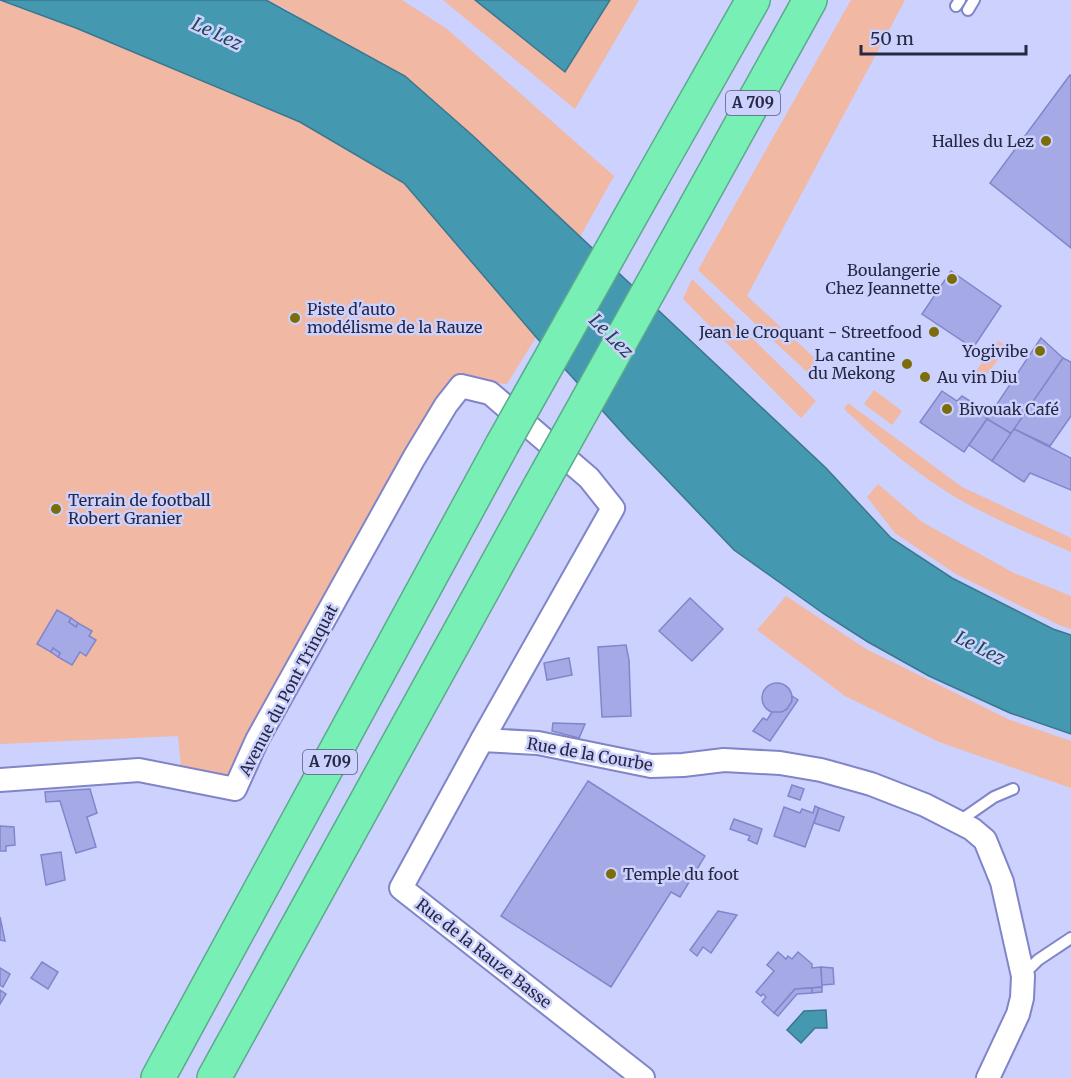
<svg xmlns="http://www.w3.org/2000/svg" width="1071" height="1078" viewBox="0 0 1071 1078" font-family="Merriweather,serif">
  <rect width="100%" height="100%" fill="#ccd1fd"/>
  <!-- green -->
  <g fill="#f1b8a3">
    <path d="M266,0H402L447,29L614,176L580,237L472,135L286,9Z"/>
    <path d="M443,0H639L575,109Z"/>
    <path d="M851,0H905L747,296L817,360L807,372L698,270Z"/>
    <path d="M0,1L76,28L300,122L404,183L536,337L507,384L464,380L228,776L181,767L178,736L0,744Z"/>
    <path d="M692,279L816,401L801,418L683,299Z"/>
    <path d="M998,341L1007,347L985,377L976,371Z"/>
    <path d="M874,390L902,411L892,425L864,404Z"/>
    <path d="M848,403L962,487L1071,538V552C1038,537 1003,523 971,506C925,481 882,445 844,409Z"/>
    <path d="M878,484L922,522L1014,573L1071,596V629L1059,625L956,574L895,533L867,497Z"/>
    <path d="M786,596L866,649L1010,720L1071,741V788L939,742L845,696L757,630Z"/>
  </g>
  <!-- water -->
  <g fill="#4498b0" stroke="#3b7690" stroke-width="1.5">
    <path d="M0,0H266L405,76L472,135L826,468L891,538L952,578L1053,629L1071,635V734L1010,713L929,676L868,642L824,614L734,550L627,438L536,337L404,183L300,122L76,28Z"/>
    <path d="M475,0H610L565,72Z"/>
    <path d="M826,1010L827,1028H815L801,1043L787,1030L804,1011Z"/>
  </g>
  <!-- building -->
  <g fill="#a5aae7" stroke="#8186ca" stroke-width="1.5">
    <path d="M1070,75L1071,76V248L990,183Z"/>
    <path d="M951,271L1001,306L973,348L922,314Z"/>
    <path d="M1041,338L1063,358L1012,434L987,419Z"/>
    <path d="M1063,358L1071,362V416L1050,446L1014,429Z"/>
    <path d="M942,391L957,401L962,396L975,404L987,419L964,452L920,422Z"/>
    <path d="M987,419L1012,434L992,461L969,445Z"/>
    <path d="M1014,429L1071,458V490L1030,473L1024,482L992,461Z"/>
    <path d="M690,598L723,629L692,661L659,631Z"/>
    <path d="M57,610L71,618L69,622L76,627L78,623L92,631L89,636L96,640L86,656L80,652L72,665L58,657L60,653L53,648L51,652L37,644Z"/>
    <path d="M71,618L78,623L76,627L69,622Z"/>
    <path d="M626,645L629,660L631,716L602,717L598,647Z"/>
    <path d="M53,648L60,653L58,657L51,652Z"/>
    <path d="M569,658L572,675L547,680L544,663Z"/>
    <circle cx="777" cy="698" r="15"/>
    <path d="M792,696L798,700L770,741L753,731L763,718L767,720L772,712H782L787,709L792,701Z"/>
    <path d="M553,723L585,724L579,738L552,731Z"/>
    <path d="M588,781L705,856L680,897L671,892L611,987L501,916Z"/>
    <path d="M792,785L804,789L800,800L788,796Z"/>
    <path d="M90,789L97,813L87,817L96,847L76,853L60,801L46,802L45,792Z"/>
    <path d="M815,806L819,808L805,847L774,836L784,807L800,813L802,809L813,813Z"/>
    <path d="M819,808L844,817L839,831L814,823Z"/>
    <path d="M734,819L762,829L757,844L748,840L750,836L730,829Z"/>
    <path d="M0,826L14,827L15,845L6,846V851H0Z"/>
    <path d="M61,852L65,880L46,885L41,855Z"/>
    <path d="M718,911L737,915L711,953L703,947L697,956L690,950Z"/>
    <path d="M0,917L5,941L0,940Z"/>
    <path d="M778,952L786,959L788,956L792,959L798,952L812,964V968L821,967L822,987L795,989L774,1013L762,1002L766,997L763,994L761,996L756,992L774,971L767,965Z"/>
    <path d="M42,962L58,972L48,989L31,978Z"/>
    <path d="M821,967L833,968L834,984L822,985Z"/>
    <path d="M0,968L10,974L3,987L0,985Z"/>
    <path d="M822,987V992L812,993V988Z"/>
    <path d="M812,988V993L797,994L778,1016L774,1013L795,989Z"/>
    <path d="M0,990L6,994L0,1004Z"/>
  </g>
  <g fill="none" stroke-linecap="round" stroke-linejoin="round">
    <defs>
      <g id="lane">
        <path d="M956,6L960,0"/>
        <path d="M968,10L974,0"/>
        <path d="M958,822L994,797L1013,789"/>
        <path d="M1023,975L1038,960L1071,938"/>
      </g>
      <g id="street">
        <path d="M482,740L401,888L643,1078"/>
        <path d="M0,780L139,770L235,789L257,740L414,458L446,405L461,386L490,393L589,478L613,508L482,740L538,743L651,766L683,765L724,760L780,763L821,770L871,784L925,805L972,829L985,840L1002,882L1023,976L1022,998L1018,1014L988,1078"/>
      </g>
      <g id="highway">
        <path d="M651,180L753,0"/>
        <path d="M696,206L810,0"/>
        <path d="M158,1078L502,445"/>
        <path d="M214,1078L540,486"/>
      </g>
    </defs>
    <!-- lane casing -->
    <use href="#lane" stroke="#8084c8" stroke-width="14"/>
    <!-- street casing -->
    <use href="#street" stroke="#8084c8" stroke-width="26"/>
    <!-- highway casing -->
    <use href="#highway" stroke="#5ca98d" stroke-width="36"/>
    <!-- lane -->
    <use href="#lane" stroke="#fff" stroke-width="10"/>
    <!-- street -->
    <use href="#street" stroke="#fff" stroke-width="22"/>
    <!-- highway -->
    <use href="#highway" stroke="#78efb5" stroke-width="33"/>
    <defs>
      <g id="highway-bridge">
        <path d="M502,445L651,180"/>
        <path d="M540,486L696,206"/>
      </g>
    </defs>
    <!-- highway-bridge casing -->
    <use href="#highway-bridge" stroke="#5ca98d" stroke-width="36" stroke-linecap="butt"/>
    <!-- highway-bridge -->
    <use href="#highway-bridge" stroke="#78efb5" stroke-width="33"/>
  </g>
  <!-- markers -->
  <g fill="#7b6d09" stroke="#ccd1fd" stroke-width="2">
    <circle cx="1046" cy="141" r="6"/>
    <circle cx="952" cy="279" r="6"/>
    <circle cx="295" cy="318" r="6"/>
    <circle cx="934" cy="332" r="6"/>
    <circle cx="1040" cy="351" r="6"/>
    <circle cx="907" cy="364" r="6"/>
    <circle cx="925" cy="377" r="6"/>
    <circle cx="947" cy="409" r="6"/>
    <circle cx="56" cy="509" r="6"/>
    <circle cx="611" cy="874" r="6"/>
  </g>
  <g text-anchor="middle" stroke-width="5" stroke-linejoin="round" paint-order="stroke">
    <!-- shield labels -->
    <g fill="#ccd1fd" stroke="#585b7c" stroke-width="1.5">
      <rect x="726" y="91" width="54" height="24" rx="4.5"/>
      <rect x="303" y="750" width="54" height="24" rx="4.5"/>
    </g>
    <g font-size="15" font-weight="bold" fill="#272844">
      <text x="753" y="108">A 709</text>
      <text x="330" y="767">A 709</text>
    </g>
    <!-- poi labels -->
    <g font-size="16" fill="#272844" stroke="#ccd1fd" text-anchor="end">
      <text x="1034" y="147">Halles du Lez</text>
      <text x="940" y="276">Boulangerie<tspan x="940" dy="18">Chez Jeannette</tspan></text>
      <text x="307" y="315" text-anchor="start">Piste d'auto<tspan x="307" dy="18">modélisme de la Rauze</tspan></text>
      <text x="922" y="338">Jean le Croquant - Streetfood</text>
      <text x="1028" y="357">Yogivibe</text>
      <text x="895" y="361">La cantine<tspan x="895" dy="18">du Mekong</tspan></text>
      <text x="937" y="383" text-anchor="start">Au vin Diu</text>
      <text x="959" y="415" text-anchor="start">Bivouak Café</text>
      <text x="68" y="506" text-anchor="start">Terrain de football<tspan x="68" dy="18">Robert Granier</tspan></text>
      <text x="623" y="880" text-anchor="start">Temple du foot</text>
    </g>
    <!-- street labels -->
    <g font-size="16" fill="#272844" stroke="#ccd1fd">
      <text transform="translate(288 690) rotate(-62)" y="6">Avenue du Pont Trinquat</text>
      <text transform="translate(590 754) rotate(10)" y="6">Rue de la Courbe</text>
      <text transform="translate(484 953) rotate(38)" y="6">Rue de la Rauze Basse</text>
    </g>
    <!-- water labels -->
    <g font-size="18" font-style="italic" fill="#204651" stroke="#ccd1fd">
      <text transform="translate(217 34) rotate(25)" y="6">Le Lez</text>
      <text transform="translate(611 336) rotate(45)" y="6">Le Lez</text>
      <text transform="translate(980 648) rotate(27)" y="6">Le Lez</text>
    </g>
  </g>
  <!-- scale -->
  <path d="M861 45v9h165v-9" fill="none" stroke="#272844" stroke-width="3"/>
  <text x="870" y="45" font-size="18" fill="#272844" stroke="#ccd1fd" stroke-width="4.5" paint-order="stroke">50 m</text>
</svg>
